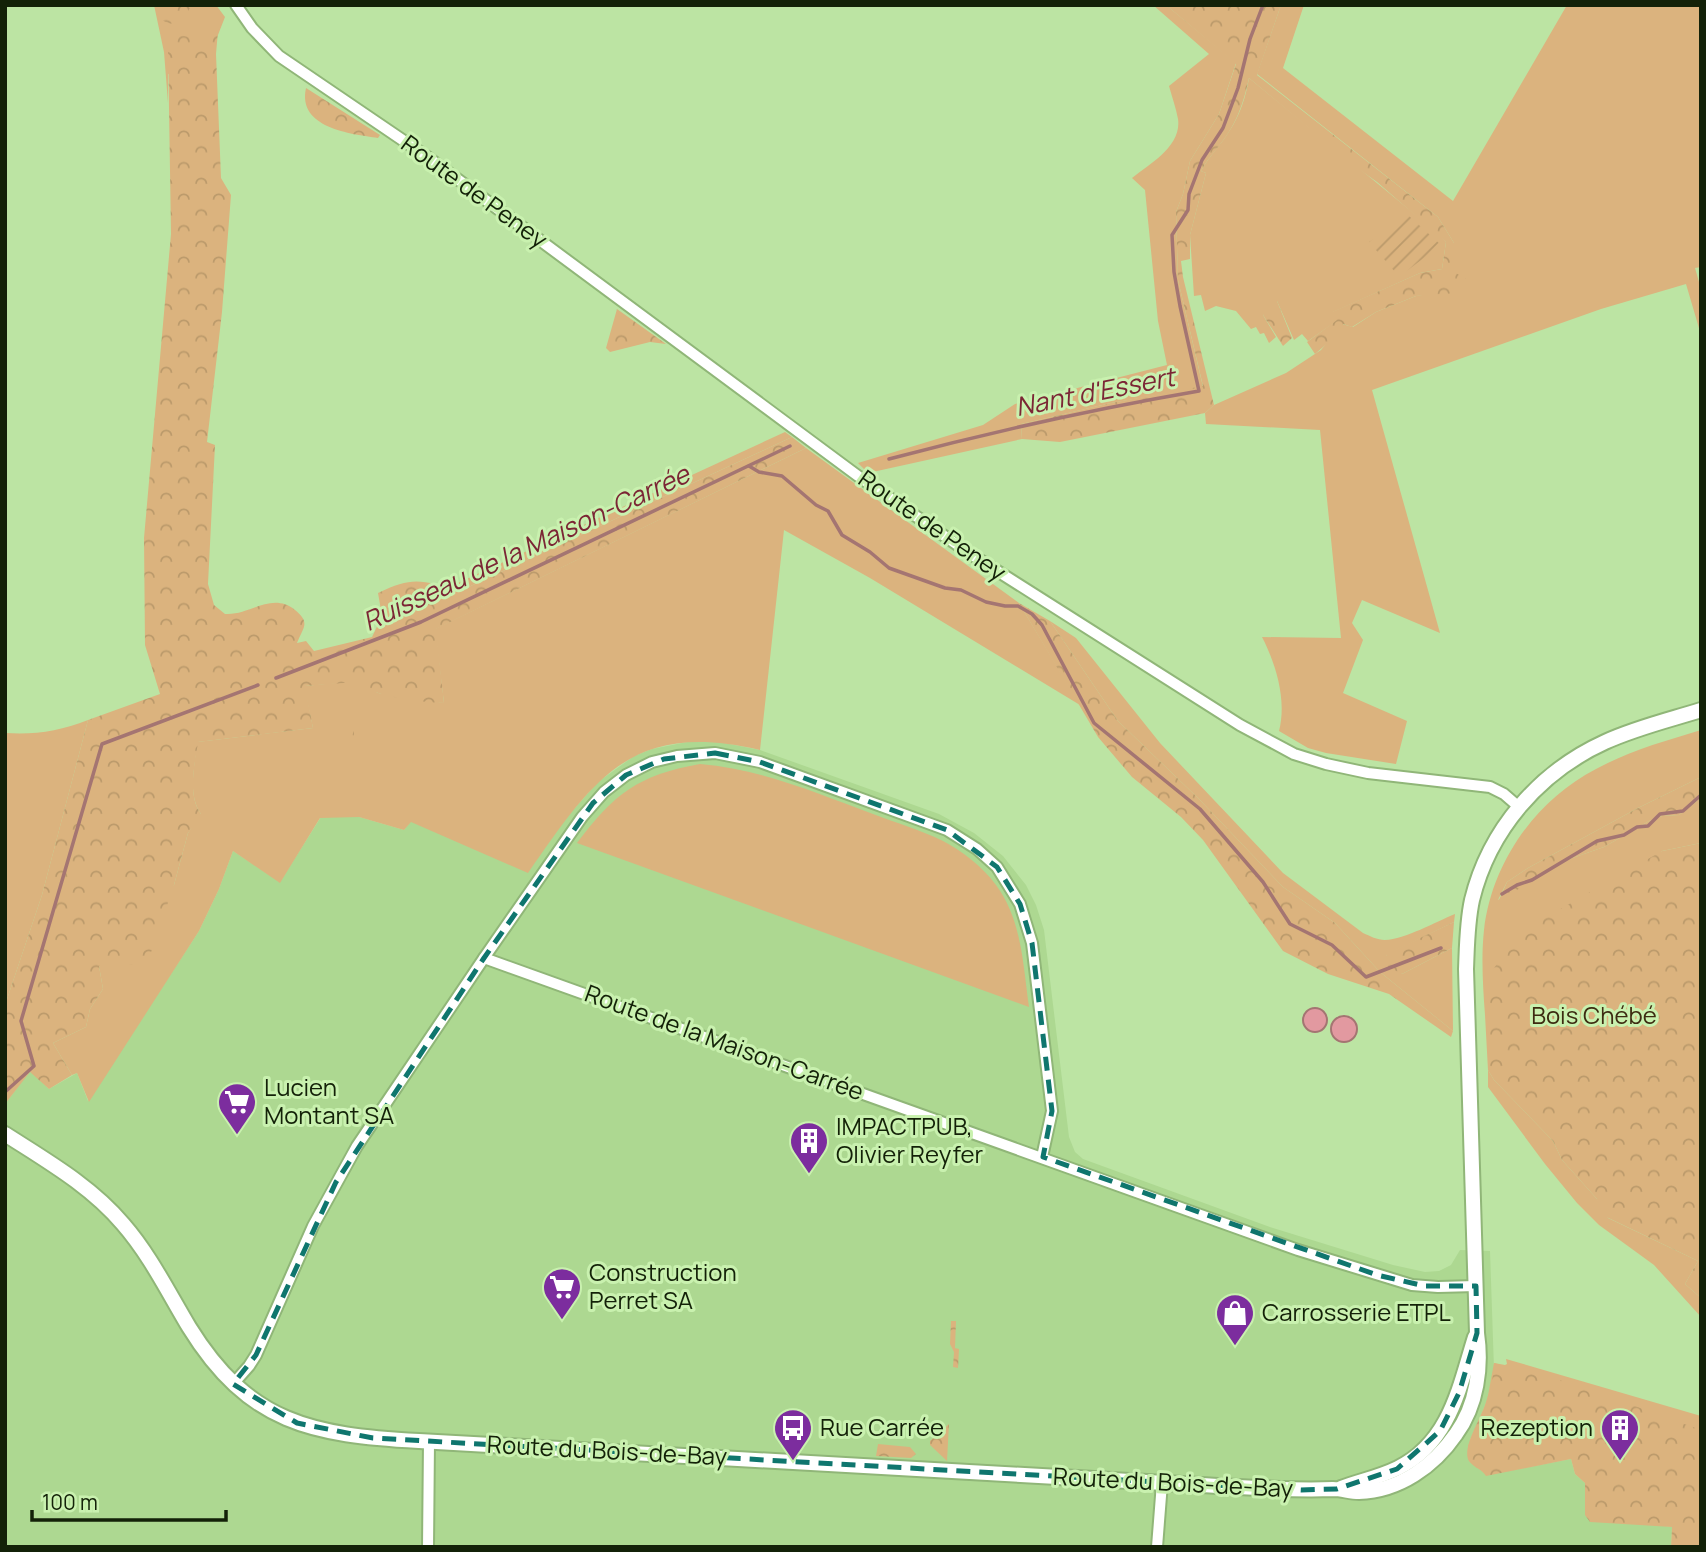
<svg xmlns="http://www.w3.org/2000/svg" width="1706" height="1552" viewBox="0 0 1706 1552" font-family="Manrope,sans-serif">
  <defs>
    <pattern id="forest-crowns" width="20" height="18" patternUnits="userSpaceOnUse" patternTransform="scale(1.75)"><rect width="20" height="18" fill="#dbb37e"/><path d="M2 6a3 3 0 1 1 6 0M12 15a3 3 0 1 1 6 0" fill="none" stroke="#bb9a6b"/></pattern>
    <pattern id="garden-furrows" width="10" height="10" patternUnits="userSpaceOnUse" patternTransform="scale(1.75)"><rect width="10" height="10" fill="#dbb37e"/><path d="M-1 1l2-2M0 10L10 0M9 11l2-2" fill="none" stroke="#bb9a6b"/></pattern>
  </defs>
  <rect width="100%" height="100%" fill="#bce4a3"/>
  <!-- built -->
  <path fill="#add891" d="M692,741H714L760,750L939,814L974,833L1003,856L1026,885L1036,905L1044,930L1069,1137L1075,1152L1083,1159L1273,1228L1393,1265L1425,1272L1439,1271L1451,1265L1460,1250L1490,1251L1494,1369L1487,1401L1470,1440L1469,1461L1487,1475L1571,1459L1575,1474L1585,1483V1515L1672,1527L1671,1547H5V1104L30,1071L49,1089L77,1073L88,1101L199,931L219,889L233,851L280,882L321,817H359L404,830L411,821L566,818L598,782L634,756L652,749Z"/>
  <!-- grass -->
  <g fill="#dbb37e">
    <path d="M154,5H216L225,17L216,40V67L168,74V103L164,52Z"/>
    <path d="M1153,5H1166L1236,63L1219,114L1190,161L1183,194L1176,212L1178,280L1203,387L1111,403L1021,424L1022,439L868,473L858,463L983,425L1015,404L1167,365L1158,321L1145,190L1132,178C1150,164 1182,146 1178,119C1176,108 1172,97 1169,86L1209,54Z"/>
    <path d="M1281,5H1304L1283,68L1453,201L1567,5H1701V267L1695,268L1701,289V335L1686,284L1601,309L1372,390L1440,633L1362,600L1352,623L1363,640L1343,693L1407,721L1396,764L1326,753L1308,748L1279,731C1287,700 1276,664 1262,637L1341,638L1320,430L1206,424L1205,413L1214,405L1286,373L1321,350L1342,324L1353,327L1376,312L1416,296L1434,293L1453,272L1454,243L1438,217L1257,74Z"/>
    <path d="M1249,78L1439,234L1446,242L1442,269L1420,273L1333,312L1338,320L1308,341L1302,334L1294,340L1277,301L1263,315L1276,337L1269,343L1264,333L1260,334L1256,327L1251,329L1236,311L1216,306L1205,311L1201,295L1194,296L1190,235L1206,173L1201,171C1209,156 1221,145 1230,130C1240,115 1246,96 1249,78Z"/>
    <path d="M785,432L792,437L460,591L447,588Z"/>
    <path d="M806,448L1019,603L1080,705L870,578L784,530L760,750C632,720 594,778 528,873L411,822L404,830L359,817L320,818L280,883L233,851L219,889L199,931L89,1102L77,1073L72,1075L53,1043L86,1027L90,1009L103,989L99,966L174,885L188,833L201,814C187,795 195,765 197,742L313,728L304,686L356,681L378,693L444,703L435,629Z"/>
    <path d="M1050,621L1076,638L1160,743L1283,873L1363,933C1370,936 1377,940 1385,940C1405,939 1436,922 1455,914L1454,922L1386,955L1402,974L1452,948L1453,1031L1380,972L1335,923L1283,887L1199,799L1118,721Z"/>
    <path d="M88,720L42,895L5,1005V733C35,735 60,731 88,720Z"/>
    <path d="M1701,730V777L1638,808L1528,868L1507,882L1498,900L1561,862L1604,847L1649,821L1662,816L1679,815L1701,798V843L1662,851L1485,1015C1483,987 1481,958 1484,930C1492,862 1536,800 1596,769C1629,751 1665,741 1701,730Z"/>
    <path d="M700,764C761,769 816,793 873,814C896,823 921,830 943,841C962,851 983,867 996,885C1022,920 1023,965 1029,1007L577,843C614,794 638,775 700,764Z"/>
    <path d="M1488,1070L1494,1080L1553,1141L1562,1160L1597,1199L1608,1218L1698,1261L1685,1284L1701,1298V1317L1654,1265L1599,1225L1577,1203L1545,1164L1488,1087Z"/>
    <path d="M1506,1359L1701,1416V1434L1482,1462L1477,1468L1469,1461L1468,1446L1487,1401L1494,1363L1505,1365L1507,1364Z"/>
  </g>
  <!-- forest -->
  <g fill="url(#forest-crowns)">
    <path d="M158,5H212L205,9H189C185,22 174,28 162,20Z"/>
    <path d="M1166,5H1281L1257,75L1438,217L1454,243V272L1468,280L1466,287L1458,293L1416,296L1376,312L1352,327L1343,324V330L1315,354L1307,342L1337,320L1332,312L1420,273L1442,269L1446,242L1377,182L1353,165L1249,78C1245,96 1240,114 1230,130C1222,144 1209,156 1201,171L1206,173L1190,235V259L1181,261L1183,277L1214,405L1205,413L1060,442L1022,439L1021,424L1111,403L1203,386L1178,280L1176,212L1183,194L1190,161L1219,114L1236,64Z"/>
    <path d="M209,30L218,31L216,54L221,178L231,195L222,312L207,442L215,445L208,584L214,605L225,614C250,616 271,591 295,610C311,623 303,627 297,643L306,641L314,651L372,637L382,616L378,593C414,575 423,581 460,591L792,437L806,448L436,629L444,703C422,702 372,697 356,682L305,686L313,728L198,742C195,764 187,795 201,814L215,816L216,823L192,828L188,833L174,885L147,964L99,966L103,989L90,1009L86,1027L53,1043L72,1075L49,1089L30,1072L5,1104V1005L42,895L88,720L160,694L145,645L144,538L171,234L168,45L178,35L197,38L199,31Z"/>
    <path d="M306,88L380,135L378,138C351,134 297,128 306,88Z"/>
    <path d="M1269,299L1277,301L1292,338L1283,346L1263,315Z"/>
    <path d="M617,309L666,344L650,342L610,352L606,348Z"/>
    <path d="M1019,603L1050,621L1118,721L1199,799L1283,887L1335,923L1380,972L1453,1031L1451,1037L1389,994L1328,974L1283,951L1203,840L1181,817L1132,777L1098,737Z"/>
    <path d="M353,720L355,750L353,752L348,748L335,724Z"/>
    <path d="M1701,777V798L1679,815L1662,816L1649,821L1604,847L1561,862L1498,902L1507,882L1528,868L1638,808Z"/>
    <path d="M1701,843V1298L1685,1284L1698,1261L1598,1213L1597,1199L1562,1160L1553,1141L1494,1080L1488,1070L1485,1015L1488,983L1494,968L1522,931L1662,851Z"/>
    <path d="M1454,922L1452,948L1402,974L1388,967L1386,954Z"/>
    <path d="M951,1321H956L955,1348L959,1349L958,1368L953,1367L954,1352L950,1344Z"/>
    <path d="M1494,1363L1574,1384L1701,1430V1547H1671L1672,1527L1590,1522L1585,1515V1483L1575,1474L1571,1459L1486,1476C1482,1469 1474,1468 1469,1461C1461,1448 1482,1417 1486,1402C1490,1390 1494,1376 1494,1363Z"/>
    <path d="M949,1424L947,1461L930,1445V1441Z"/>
    <path d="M878,1444L910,1447L916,1454L911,1458L876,1456Z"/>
  </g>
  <!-- garden -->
  <path fill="url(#garden-furrows)" d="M1409,216L1441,245L1404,273H1396L1369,242Z"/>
  <!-- water -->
  <g fill="#e299a0" stroke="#a47572" stroke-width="2">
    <circle cx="1315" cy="1020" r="12"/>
    <circle cx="1344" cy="1029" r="13"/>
  </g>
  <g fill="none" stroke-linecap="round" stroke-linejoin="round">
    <!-- stream -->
    <g stroke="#a47572" stroke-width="3.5">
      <path d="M889,459C991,432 1094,409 1199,391L1180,306L1174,272L1172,235L1188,210L1189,194L1202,160L1223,128L1238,88L1250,39L1263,5"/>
      <path d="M749,466L759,472L782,476L816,505L828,511L842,535L870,552L889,568L945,588L961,590L986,602L1005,606H1018L1032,614L1042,625L1094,723L1200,809L1263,882L1290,924L1332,945L1366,977L1441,948"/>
      <path d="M276,678L421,622L790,446"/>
      <path d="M1502,894L1517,885L1532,880L1597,841L1624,835L1637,827L1648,826L1660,814L1683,811L1701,795"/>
      <path d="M5,1092L34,1066L21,1021L102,744L258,685"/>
    </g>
    <defs>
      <g id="minor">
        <path d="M236,5L252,28L279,56L429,158L858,476L969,553L1240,725L1294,754L1326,764L1368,773L1490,787L1504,794L1519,807"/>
        <path d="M484,958L1298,1250L1412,1285L1438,1287L1476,1286"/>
        <path d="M233,1384L249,1366L256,1355L313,1226L357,1146L484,958L582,817L604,792L626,775L652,762L677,756L715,753L760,762L947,830L977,849L997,867L1020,904L1032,943L1052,1111L1042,1157"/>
        <path d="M428,1547L429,1442"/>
        <path d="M1157,1547L1162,1483"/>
      </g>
      <g id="secondary">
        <path d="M5,1134C47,1161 91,1186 123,1224C150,1255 168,1292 189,1327C249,1424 312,1435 419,1441L1200,1485C1244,1487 1288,1491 1333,1489C1342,1489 1350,1492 1359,1492C1399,1491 1434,1466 1456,1434C1477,1405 1482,1367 1477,1333L1466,969C1467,946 1467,923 1472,900C1489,830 1539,772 1605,742C1635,728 1669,720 1701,710"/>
        <path d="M1341,1488C1360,1481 1380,1477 1398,1468C1450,1442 1459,1388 1475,1337"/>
      </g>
    </defs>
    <!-- minor casing -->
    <use href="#minor" stroke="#90b678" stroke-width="14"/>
    <!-- secondary casing -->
    <use href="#secondary" stroke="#90b678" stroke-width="18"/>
    <!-- minor -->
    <use href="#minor" stroke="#fff" stroke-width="10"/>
    <!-- secondary -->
    <use href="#secondary" stroke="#fff" stroke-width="14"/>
  </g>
  <!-- marked area -->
  <path fill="none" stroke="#0f766e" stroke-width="5" stroke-dasharray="14 9" stroke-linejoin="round" d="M715,753L760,762L947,830L997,867L1020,904L1032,943L1052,1111L1043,1157L1377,1275L1425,1286H1476L1477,1333L1459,1393L1440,1431L1397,1469L1337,1489L1301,1490L373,1438L297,1423L233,1384L256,1355L336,1182L484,958L593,803L626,775L664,759Z"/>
  <!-- icons -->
  <defs>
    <symbol id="supermarket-pin" viewBox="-11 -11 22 30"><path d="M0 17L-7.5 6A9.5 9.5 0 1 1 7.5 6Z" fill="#7c2d9e" stroke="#c9f1af"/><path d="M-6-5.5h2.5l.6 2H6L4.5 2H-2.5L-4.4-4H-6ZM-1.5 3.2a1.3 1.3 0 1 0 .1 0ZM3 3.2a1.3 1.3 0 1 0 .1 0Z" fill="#fff"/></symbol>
    <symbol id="building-pin" viewBox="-11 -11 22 30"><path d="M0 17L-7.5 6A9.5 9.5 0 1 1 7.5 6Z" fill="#7c2d9e" stroke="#c9f1af"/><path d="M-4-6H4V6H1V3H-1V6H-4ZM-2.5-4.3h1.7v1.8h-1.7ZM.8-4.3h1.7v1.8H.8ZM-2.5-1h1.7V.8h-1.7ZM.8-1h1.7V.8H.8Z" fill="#fff"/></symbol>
    <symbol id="shop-pin" viewBox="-11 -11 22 30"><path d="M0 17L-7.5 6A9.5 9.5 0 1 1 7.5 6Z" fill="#7c2d9e" stroke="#c9f1af"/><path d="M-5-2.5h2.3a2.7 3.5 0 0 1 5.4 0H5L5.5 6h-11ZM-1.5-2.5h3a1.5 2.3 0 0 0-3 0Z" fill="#fff"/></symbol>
    <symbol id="bus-pin" viewBox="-11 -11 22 30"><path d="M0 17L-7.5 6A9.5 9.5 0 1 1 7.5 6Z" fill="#7c2d9e" stroke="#c9f1af"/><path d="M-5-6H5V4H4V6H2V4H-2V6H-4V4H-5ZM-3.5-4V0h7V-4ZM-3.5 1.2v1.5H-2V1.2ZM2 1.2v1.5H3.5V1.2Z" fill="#fff"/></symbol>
  </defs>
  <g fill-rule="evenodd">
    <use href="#supermarket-pin" x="215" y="1080" width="44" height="60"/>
    <use href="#building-pin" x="787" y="1119" width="44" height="60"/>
    <use href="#supermarket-pin" x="540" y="1265" width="44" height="60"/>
    <use href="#shop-pin" x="1213" y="1291" width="44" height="60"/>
    <use href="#bus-pin" x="771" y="1406" width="44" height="60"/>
    <use href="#building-pin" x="1598" y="1406" width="44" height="60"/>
  </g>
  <g text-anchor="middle" stroke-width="6" stroke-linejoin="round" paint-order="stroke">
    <!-- street labels -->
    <g font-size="24" fill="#132108" stroke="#c9f1af">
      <text transform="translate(474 192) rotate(36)" y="8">Route de Peney</text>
      <text transform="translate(932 526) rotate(35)" y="8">Route de Peney</text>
      <text transform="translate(724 1043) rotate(20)" y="8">Route de la Maison-Carrée</text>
      <text transform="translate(607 1451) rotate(3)" y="8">Route du Bois-de-Bay</text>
      <text transform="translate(1173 1483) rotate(3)" y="8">Route du Bois-de-Bay</text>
    </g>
    <!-- park labels -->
    <g font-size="24" fill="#3d2b11" stroke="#c9f1af">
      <text x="1594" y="1024">Bois Chébé</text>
    </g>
    <!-- poi labels -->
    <g font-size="24" fill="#132108" stroke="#c9f1af" text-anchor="start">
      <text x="264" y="1096">Lucien<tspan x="264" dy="28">Montant SA</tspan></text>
      <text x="836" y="1135">IMPACTPUB,<tspan x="836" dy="28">Olivier Reyfer</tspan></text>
      <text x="589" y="1281">Construction<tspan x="589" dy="28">Perret SA</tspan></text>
      <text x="1262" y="1321">Carrosserie ETPL</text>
      <text x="820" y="1436">Rue Carrée</text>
      <text x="1593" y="1436" text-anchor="end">Rezeption</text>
    </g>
    <!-- water labels -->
    <g font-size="26" font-style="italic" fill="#7b2635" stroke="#c9f1af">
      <text transform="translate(1095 392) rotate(-11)" y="9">Nant d'Essert</text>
      <text transform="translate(526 548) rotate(-25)" y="9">Ruisseau de la Maison-Carrée</text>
    </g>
  </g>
  <!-- border -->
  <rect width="1706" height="1552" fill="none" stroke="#132108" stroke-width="14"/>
  <!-- scale -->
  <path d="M32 1510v10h194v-10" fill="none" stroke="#132108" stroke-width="3.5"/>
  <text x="42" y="1510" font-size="21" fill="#132108" stroke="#c9f1af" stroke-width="5" paint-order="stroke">100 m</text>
</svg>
